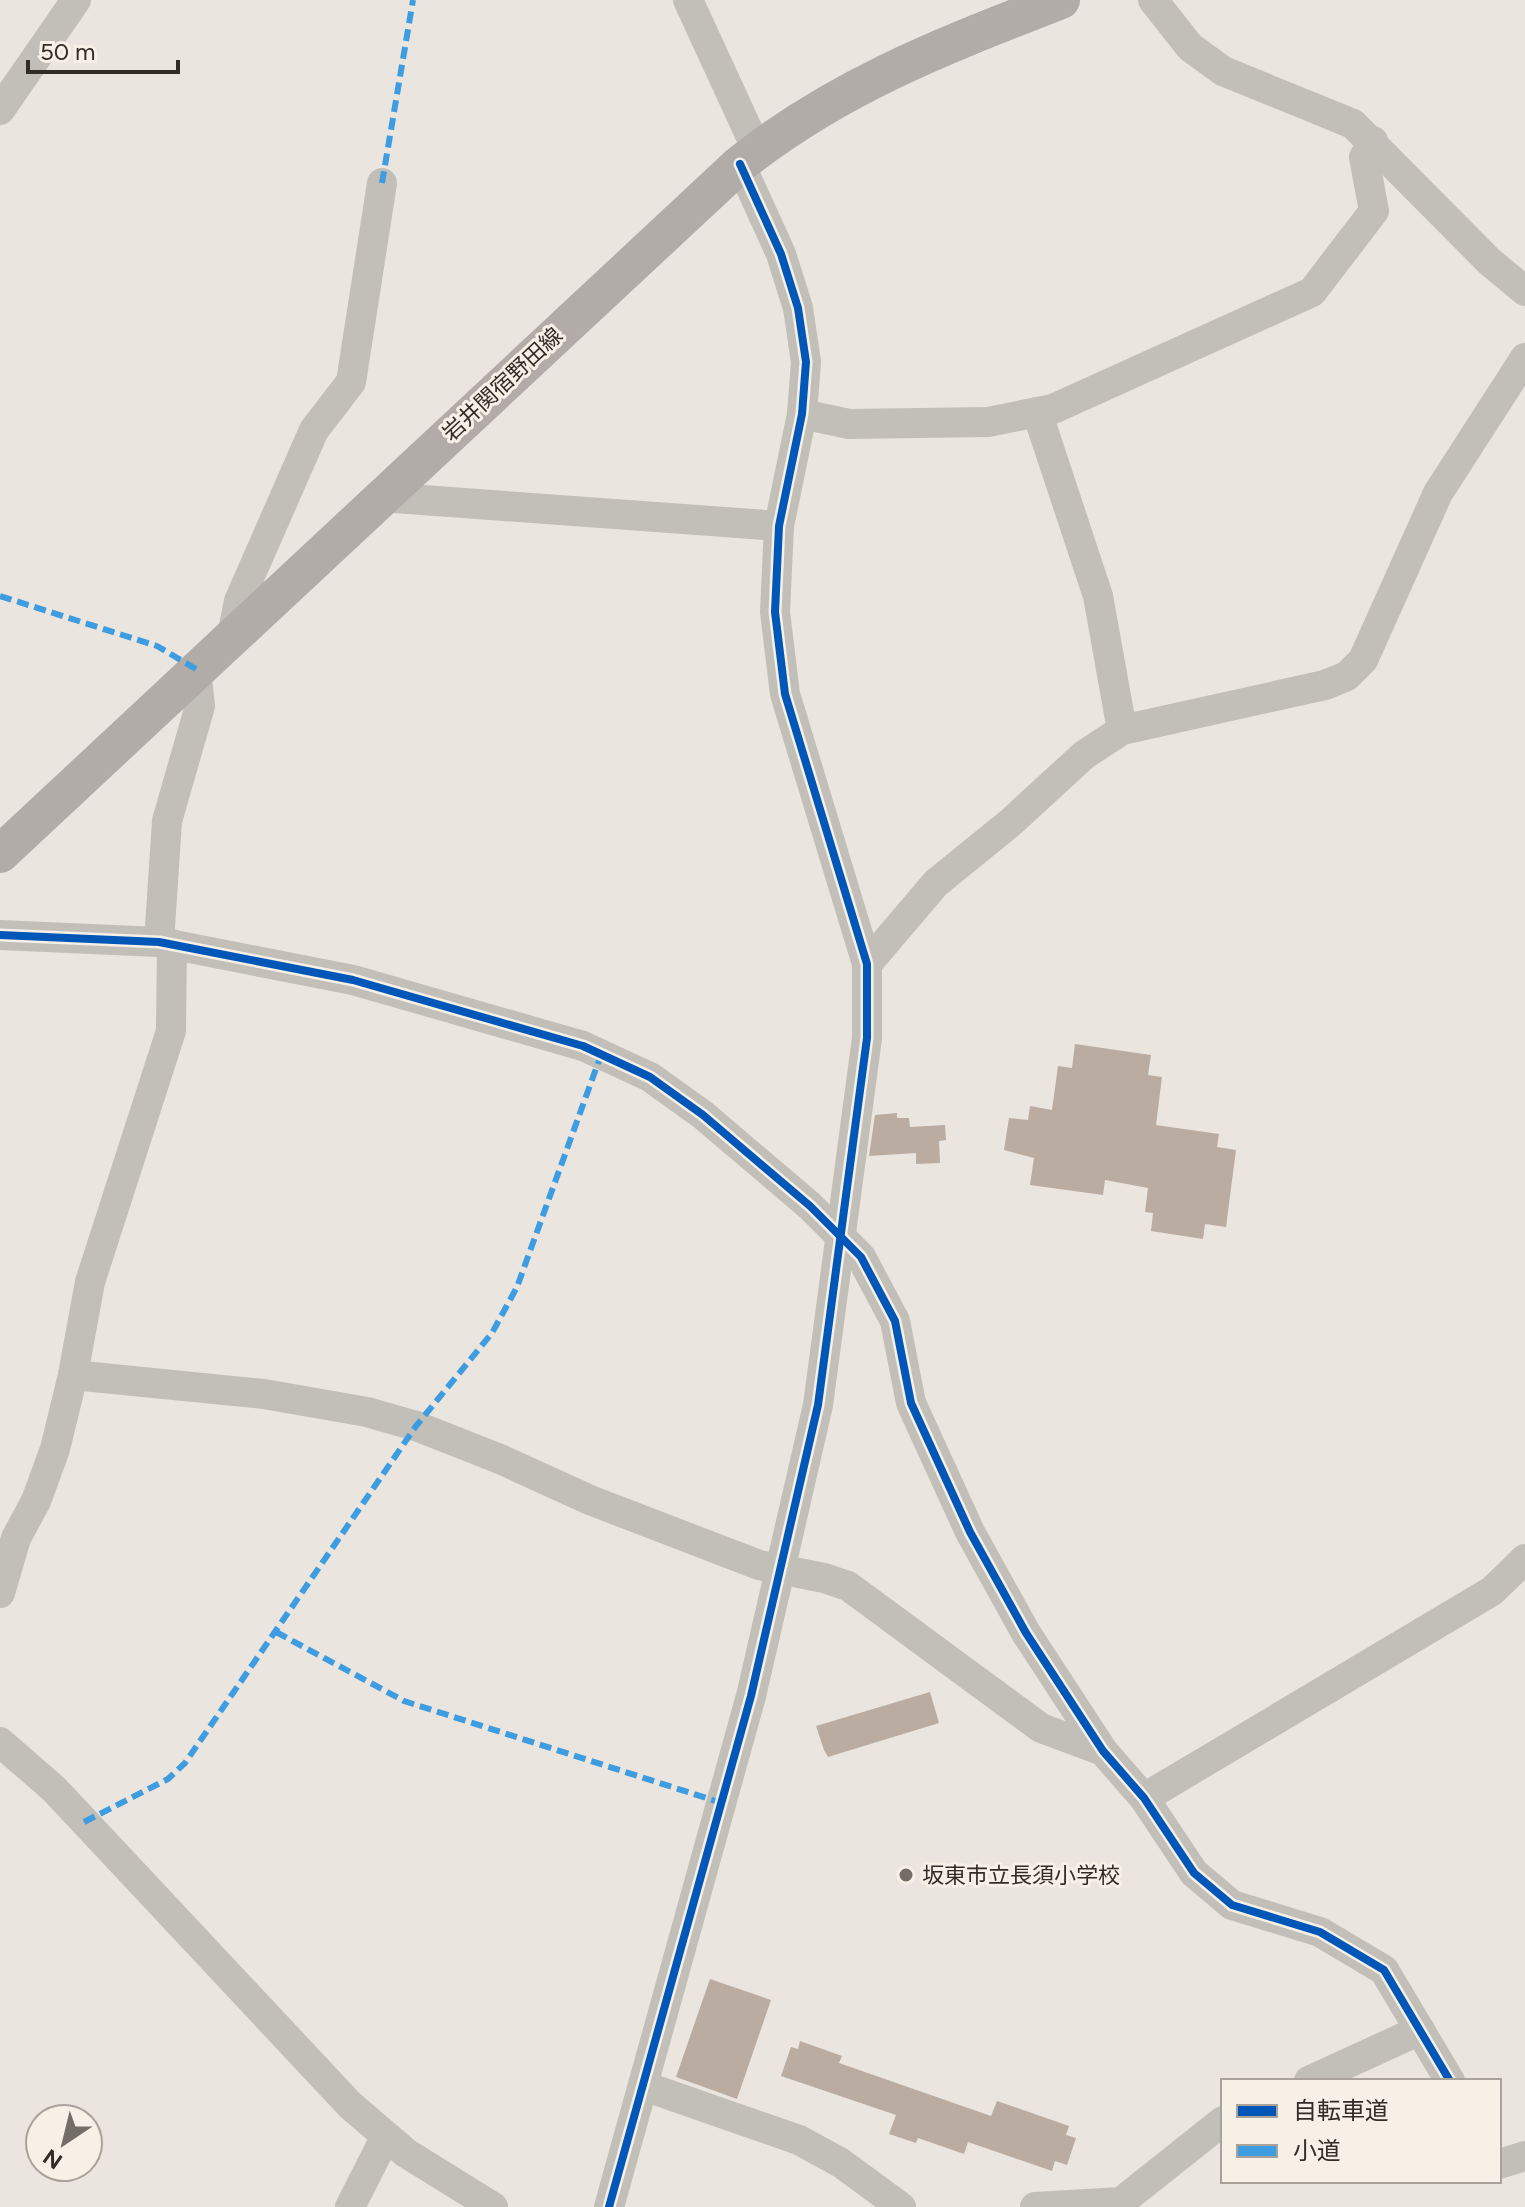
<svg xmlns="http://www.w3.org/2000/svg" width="1525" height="2207" viewBox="0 0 1525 2207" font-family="Figtree,'Noto Sans JP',sans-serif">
  <rect width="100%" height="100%" fill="#eae5df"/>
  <!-- building -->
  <g fill="#bbaca2">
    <path d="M1075,1044L1151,1055L1148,1075L1162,1077L1156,1125L1219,1134L1217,1147L1236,1150L1226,1227L1205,1224L1203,1239L1151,1231L1153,1213L1145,1212L1148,1188L1105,1180L1103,1195L1030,1185L1034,1158L1004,1150L1009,1118L1028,1120L1030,1106L1052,1110L1058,1066L1072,1068Z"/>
    <path d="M897,1113V1118H909L910,1127L945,1125L946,1140L939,1141L940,1163L916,1164V1153L869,1156L875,1115Z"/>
    <path d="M930,1692L939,1723L828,1757L824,1750L816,1726Z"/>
    <path d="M710,1979L771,2000L737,2099L676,2077Z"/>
    <path d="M800,2041L842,2056L839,2063L991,2116L997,2101L1069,2126L1066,2135L1076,2138L1067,2165L1055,2161L1052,2171L968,2142L964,2154L918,2138L916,2143L889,2134L896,2115L781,2076L791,2047L798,2049Z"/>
  </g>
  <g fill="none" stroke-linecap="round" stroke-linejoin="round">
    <!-- minor -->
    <g stroke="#c2beb8" stroke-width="30">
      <path d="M688,0L757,150"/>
      <path d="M1153,0L1190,47L1223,71L1353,124L1490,262L1525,291"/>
      <path d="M0,110L76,0"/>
      <path d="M1037,412L1098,596L1122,730"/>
      <path d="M802,414L849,424L988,422L1053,409L1312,292L1374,211L1364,157L1373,141"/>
      <path d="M381,497L779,526"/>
      <path d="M232,636L239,601L314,430L351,382L382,183"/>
      <path d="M0,935L159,942L353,980L583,1046L650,1077L703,1115L810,1206L861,1257L895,1321L911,1403L970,1532L1026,1633L1103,1751L1144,1798L1194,1873L1232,1905L1320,1932L1384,1970L1450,2081"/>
      <path d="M159,942L167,821L200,706L196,669"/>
      <path d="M867,964L936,883L1010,823L1084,755L1122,730L1325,685L1347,676L1363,660L1438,493L1525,358"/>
      <path d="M73,1375L264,1394L367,1412L416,1426L500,1459L590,1500L759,1565L824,1578L848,1586L1041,1728L1103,1751"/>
      <path d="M0,1593L16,1538L36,1501L55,1449L73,1375L90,1282L171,1031L172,944"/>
      <path d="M0,1742L54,1789L350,2105L406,2153L493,2207"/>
      <path d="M1144,1798L1492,1591L1525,1559"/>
      <path d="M1309,2081L1420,2030"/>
      <path d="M644,2086L799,2140L841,2163L901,2207"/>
      <path d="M1499,2164L1525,2156"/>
      <path d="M350,2207L385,2138"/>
      <path d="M609,2207L751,1696L818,1405L867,1038V964L785,694L775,612L779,526L802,414L806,362L798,308L781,254L740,164"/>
      <path d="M1035,2207L1121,2202L1223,2121"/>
    </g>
    <!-- major -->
    <path stroke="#b1aca7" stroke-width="38" d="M0,854L740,164C839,85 946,45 1061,0"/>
    <!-- quiet -->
    <g stroke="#3e9ce0" stroke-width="6" stroke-dasharray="12 6" stroke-linecap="butt">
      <path d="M382,183L413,0"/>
      <path d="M0,596L157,646L196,669"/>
      <path d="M276,1632L404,1701L722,1803"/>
      <path d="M84,1822L168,1779L185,1763L416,1426L492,1333L517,1287L601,1055"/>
    </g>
    <defs>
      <g id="cycleway">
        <path d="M0,935L159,942L353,980L583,1046L650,1077L703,1115L810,1206L861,1257L895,1321L911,1403L970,1532L1026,1633L1103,1751L1144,1798L1194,1873L1232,1905L1320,1932L1384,1970L1450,2081"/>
        <path d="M609,2207L751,1696L818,1405L867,1038V964L785,694L775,612L779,526L802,414L806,362L798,308L781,254L740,164"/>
      </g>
    </defs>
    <!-- cycleway casing -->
    <use href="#cycleway" stroke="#f6f0e6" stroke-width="13"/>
    <!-- cycleway -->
    <use href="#cycleway" stroke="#0057b8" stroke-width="8"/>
  </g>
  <!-- markers -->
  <circle fill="#726d67" stroke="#f6f0e6" stroke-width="3" cx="906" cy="1875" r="8"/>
  <g text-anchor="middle" stroke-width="6" stroke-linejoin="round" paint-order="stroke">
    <!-- street labels -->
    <g font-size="22" fill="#322c27" stroke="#f6f0e6">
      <text transform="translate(502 384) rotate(-43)" y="8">岩井関宿野田線</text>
    </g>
    <!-- poi labels -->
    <g font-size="22" fill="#322c27" stroke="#f6f0e6" text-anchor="start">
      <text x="922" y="1883">坂東市立長須小学校</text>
    </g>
  </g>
  <!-- legend -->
  <rect x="1221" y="2079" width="280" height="104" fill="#f6f0e6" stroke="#a8a29a" stroke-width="2"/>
  <rect x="1237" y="2105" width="40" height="12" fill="#0057b8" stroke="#a8a29a" stroke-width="2"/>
  <text x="1293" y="2119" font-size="24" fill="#322c27">自転車道</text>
  <rect x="1237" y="2145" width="40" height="12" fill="#3e9ce0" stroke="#a8a29a" stroke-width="2"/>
  <text x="1293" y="2159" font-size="24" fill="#322c27">小道</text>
  <!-- north arrow -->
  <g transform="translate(64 2143) rotate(215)"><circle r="38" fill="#f6f0e6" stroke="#a8a29a" stroke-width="2"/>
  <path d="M0-6L14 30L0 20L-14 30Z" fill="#726d67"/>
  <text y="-12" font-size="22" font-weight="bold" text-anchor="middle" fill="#322c27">N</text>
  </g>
  <!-- scale -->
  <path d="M28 60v12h150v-12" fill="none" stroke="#322c27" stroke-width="4"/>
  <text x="40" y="60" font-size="24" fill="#322c27" stroke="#f6f0e6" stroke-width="6" paint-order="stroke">50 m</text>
</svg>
